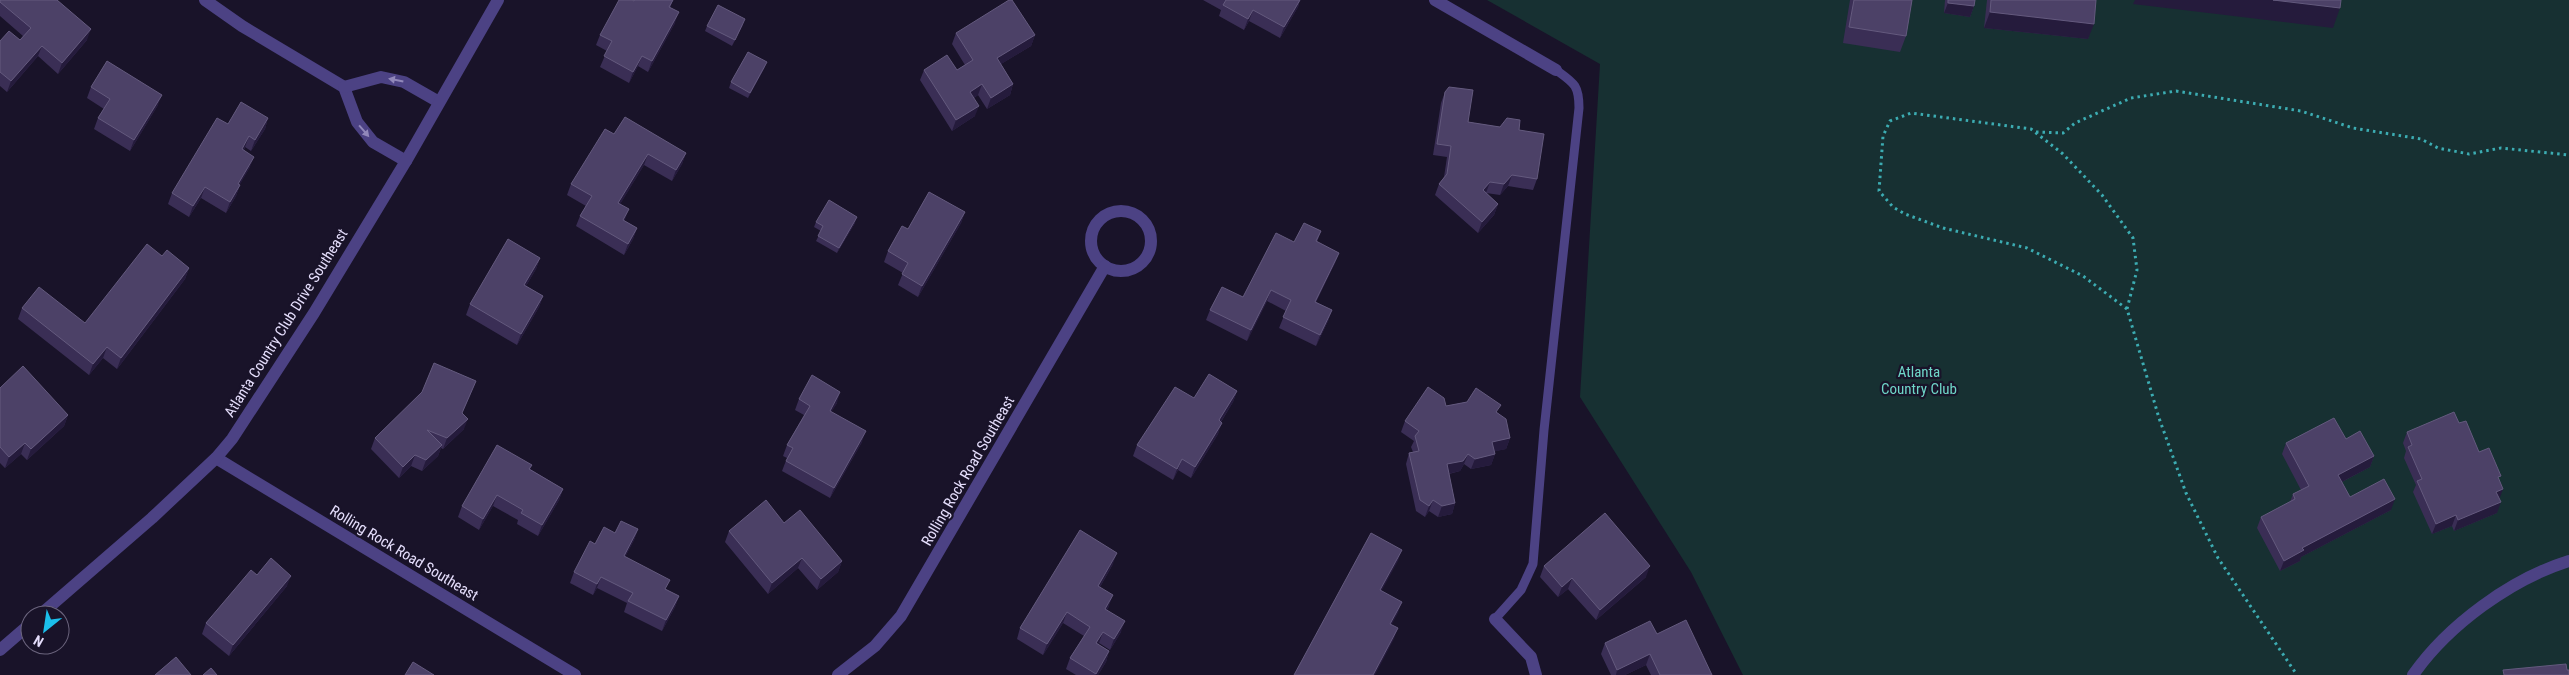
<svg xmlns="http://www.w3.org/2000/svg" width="2569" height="675" viewBox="0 0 2569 675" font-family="'Roboto Condensed',sans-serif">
  <rect width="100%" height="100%" fill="#191329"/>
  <!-- green -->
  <path fill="#173032" d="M1487,0H2569V675H1743L1691,572L1580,397L1600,64Z"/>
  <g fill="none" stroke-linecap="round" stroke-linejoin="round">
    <!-- path -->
    <g stroke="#3cacb2" stroke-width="3" stroke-dasharray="2.5 4" stroke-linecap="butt">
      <path d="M2036,132L2063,133L2075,123L2131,98L2176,91L2301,111L2353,128L2421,139L2438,148L2469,154L2501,148L2569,155"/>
      <path d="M2127,309L2083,276L2027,248L1943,228L1905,214L1893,207L1879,191L1883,136L1890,121L1911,113L2031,129L2063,154L2102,195L2133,238L2137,270L2127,309L2159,418L2186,493L2218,558L2297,675"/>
    </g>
    <!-- service -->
    <path stroke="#4c4284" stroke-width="9" d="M1495,619L1521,590L1533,564L1544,430L1579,108C1579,85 1574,83 1556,70"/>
    <!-- minor -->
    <g stroke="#4c4284" stroke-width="12">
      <path d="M205,0L242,26L344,87L357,122L373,142L406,161"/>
      <path d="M1435,0L1556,70"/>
      <path d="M344,87L381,77L404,82L439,102"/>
      <circle cx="1121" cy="241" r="30"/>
      <path d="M216,458L575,675"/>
      <path d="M40,615L152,518L216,458L232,439L314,313L406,161L498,0"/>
      <path d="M1495,619L1531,657L1536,675"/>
      <path d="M0,650L30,624"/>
      <path d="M838,675L875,646L901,616L1105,266"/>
      <path d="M2413,675C2448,625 2511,579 2569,561"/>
    </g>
  </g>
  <!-- wall -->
  <g fill="#3a2e55">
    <path d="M0,0L87,40L58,74L38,56L7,92L0,86V41L20,40L23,36L0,16Z"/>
    <path d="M673,0L670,8L675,23L648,72L638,66L629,83L600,67L607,51L596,45L600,35Z"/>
    <path d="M1203,0H1300L1298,7L1280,38L1249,21L1244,30L1219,16L1221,10Z"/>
    <path d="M1850,0H1912L1906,36L1900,52L1843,43Z"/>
    <path d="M1945,0H1975L1974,6L1970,17L1944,13Z"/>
    <path d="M1987,0H2096L2088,39L1984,28Z"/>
    <path d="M743,25L732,46L705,31L707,26Z"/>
    <path d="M956,33L1035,35L1031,46L1001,64L1013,84L1010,95L987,109L978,95L974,98L975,116L952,131L920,80L924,70H957L965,65L952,44Z"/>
    <path d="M765,67L748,98L729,88L731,82Z"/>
    <path d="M91,87L158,105L130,151L94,129L98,118L104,109L87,98Z"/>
    <path d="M1445,92L1468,122L1519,130L1537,179L1533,190L1508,186L1500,195L1486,193L1498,204L1494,215L1478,233L1435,195L1439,184L1444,177L1447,157L1433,155L1441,103Z"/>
    <path d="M268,118L265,129L251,151L245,147L244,150L250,167L239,185H240L236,196L226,213L201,198L189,217L168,204L172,193L228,124Z"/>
    <path d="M614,134L686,153L682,164L672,181L644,165L620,204L625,221L637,228L633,239L624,255L576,226L580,216L586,206L567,195L571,184Z"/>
    <path d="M965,212L961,223L918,297L898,285L903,273L884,262L888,251L908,229Z"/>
    <path d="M816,222L855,223L837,253L816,241L821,231L814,227Z"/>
    <path d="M1321,231L1317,242L1339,253L1335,263L1316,302L1332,310L1328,321L1316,346L1279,328L1286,311L1267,301L1247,341L1206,320L1210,310L1243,297L1294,242Z"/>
    <path d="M162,256L189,268L185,279L117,369L103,358L89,375L18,319L22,308L85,323Z"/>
    <path d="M540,258L536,269L526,286L543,296L539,307L517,345L466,315L470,304Z"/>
    <path d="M476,381L462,413L464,429L443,449L441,448L438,456L422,471L411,466L399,478L371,449L375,438Z"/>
    <path d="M0,388L68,415L64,426L27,460L21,454L5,468L0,463Z"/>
    <path d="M1237,391L1233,402L1221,422L1218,434L1191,478L1178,470L1173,480L1133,456L1137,445L1194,398Z"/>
    <path d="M799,399L837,403L831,412L862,442L830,498L782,471L787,458L783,456L787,445L804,415L795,410Z"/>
    <path d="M1467,402L1498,413L1510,438L1506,449L1495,451V454L1491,465L1471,469L1464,464L1460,471L1449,474L1455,503L1452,514L1438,517L1429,511L1425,517L1416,511L1406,464L1409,453L1413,452L1411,447L1414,441L1401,432L1405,421L1446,406Z"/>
    <path d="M2459,423L2499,481V499L2497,513L2454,531L2452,526L2432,534L2413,492L2416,485L2404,458L2406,451L2403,443L2407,432Z"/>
    <path d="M2346,439L2374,456L2370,467L2342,482L2350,497L2391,510L2301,557L2300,561L2280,571L2257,528L2261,517L2290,502L2293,494L2301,490L2282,454L2286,443Z"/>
    <path d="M532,465L530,469L563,489L559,500L538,536L517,524L518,520L493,506L479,530L458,517L462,506Z"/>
    <path d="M784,523L842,561L838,572L817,590L798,568L768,594L725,542L729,531Z"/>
    <path d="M638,529L634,540L625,557L667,590L679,596L675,607L662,631L624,612L627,603L597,588L593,595L570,583L574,572L615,533Z"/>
    <path d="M1113,564L1100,587L1109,606L1107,610L1121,632L1110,650L1099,643L1098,644L1109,651L1106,662L1098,675H1076L1066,669L1070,658L1084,636L1063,623L1043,655L1017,639L1020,628Z"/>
    <path d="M1544,566L1646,577L1596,620L1568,589L1558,597L1540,577Z"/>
    <path d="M257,575L287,586L229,656L202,634L206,623Z"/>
    <path d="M1657,634L1712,675H1651L1646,665L1625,675H1611L1601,654L1605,643Z"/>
  </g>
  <!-- shaded-wall -->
  <g fill="#251b3c">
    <path d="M1300,0L1298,7L1280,38L1284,27Z"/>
    <path d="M2135,0H2273L2340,8L2333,28L2133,4Z"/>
    <path d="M1948,3L1974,6L1970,17L1944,13Z"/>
    <path d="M1253,10L1249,21L1244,30L1248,19Z"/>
    <path d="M679,12L675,23L648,72L652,61Z"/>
    <path d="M1990,12L2094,24L2088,39L1984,28Z"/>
    <path d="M745,19L743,25L732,46L735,40Z"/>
    <path d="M91,29L87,40L58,74L62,63Z"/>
    <path d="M1035,35L1031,46L993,69L997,58Z"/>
    <path d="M42,46L38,56L7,92L11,81Z"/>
    <path d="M642,56L638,66L629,83L633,72Z"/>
    <path d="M767,62L765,67L748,98L750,93Z"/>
    <path d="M982,84L978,95L966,103L970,92Z"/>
    <path d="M1013,84L1010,95L987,109L991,98Z"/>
    <path d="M162,95L158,105L130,151L134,140Z"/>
    <path d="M979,106L975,116L952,131L956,120Z"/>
    <path d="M268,118L265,129L251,151L255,140Z"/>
    <path d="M249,136L245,147L238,160L242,149Z"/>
    <path d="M686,153L682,164L672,181L676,170Z"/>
    <path d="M648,154L644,165L614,214L618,203Z"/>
    <path d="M254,157L250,167L234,195L238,184Z"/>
    <path d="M1512,175L1508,186L1500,195L1504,184Z"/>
    <path d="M1490,182L1486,193L1483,190Z"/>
    <path d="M240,185L236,196L226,213L230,202Z"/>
    <path d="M205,187L201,198L189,217L193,206Z"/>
    <path d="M1498,204L1494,215L1478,233L1482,222Z"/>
    <path d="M629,209L625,220L619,230L623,220Z"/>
    <path d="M965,212L961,223L918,297L922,286Z"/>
    <path d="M857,217L855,223L837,253L839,248Z"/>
    <path d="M637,228L633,239L624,255L628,244Z"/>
    <path d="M1339,253L1335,263L1311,312L1315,302Z"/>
    <path d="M540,258L536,269L520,296L524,285Z"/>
    <path d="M189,268L185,279L117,369L121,358Z"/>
    <path d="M1271,290L1267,301L1247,341L1251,330Z"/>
    <path d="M543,296L539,307L517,345L521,334Z"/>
    <path d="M1332,310L1328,321L1316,346L1320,335Z"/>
    <path d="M107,347L103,358L89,375L93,364Z"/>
    <path d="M476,381L472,391L458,424L462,413Z"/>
    <path d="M1237,391L1233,402L1215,431L1219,420Z"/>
    <path d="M840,392L837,403L826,421L830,411Z"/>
    <path d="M68,415L64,426L27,460L31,449Z"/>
    <path d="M468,419L464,429L443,449L447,438Z"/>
    <path d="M1222,423L1218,434L1191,478L1195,467Z"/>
    <path d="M866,431L862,442L830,498L834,488Z"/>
    <path d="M1510,438L1506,449L1488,453L1492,442Z"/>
    <path d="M25,443L21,454L5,468L9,457Z"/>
    <path d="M442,445L438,456L422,471L426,460Z"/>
    <path d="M1468,454L1464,464L1460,471L1443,475L1447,464Z"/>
    <path d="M1495,454L1491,465L1471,469L1475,459Z"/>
    <path d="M415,455L411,466L399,478L403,467Z"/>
    <path d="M2374,456L2370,467L2334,486L2338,475Z"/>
    <path d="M1182,459L1178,470L1173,480L1177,469Z"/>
    <path d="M563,489L559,500L538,536L542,525Z"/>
    <path d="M2503,489L2499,500L2496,492Z"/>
    <path d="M497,495L493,506L479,530L483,519Z"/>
    <path d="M2395,499L2391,510L2301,557L2300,561L2280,571L2284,561L2302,548Z"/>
    <path d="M1433,500L1429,511L1425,517L1429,506Z"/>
    <path d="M2501,502L2497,513L2454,531L2458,520Z"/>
    <path d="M1455,503L1452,514L1438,517L1442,506Z"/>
    <path d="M2456,515L2452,526L2432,534L2436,524Z"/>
    <path d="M638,529L634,540L620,567L624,556Z"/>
    <path d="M1402,550L1398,561L1376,601L1380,590Z"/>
    <path d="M1117,553L1113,564L1094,597L1098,586Z"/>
    <path d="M802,558L798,568L768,594L772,583Z"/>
    <path d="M842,561L838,572L817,590L821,579Z"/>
    <path d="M1650,566L1646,577L1596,620L1600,610Z"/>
    <path d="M291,576L287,586L229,656L233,645Z"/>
    <path d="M601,577L597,588L593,595L597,584Z"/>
    <path d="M1572,578L1568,589L1558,597L1562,587Z"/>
    <path d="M1113,595L1109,606L1101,620L1105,609Z"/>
    <path d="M679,596L675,607L662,631L666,620Z"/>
    <path d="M1402,602L1398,613L1386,635L1390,624Z"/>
    <path d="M1067,612L1063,623L1043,655L1047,644Z"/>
    <path d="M1125,621L1121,632L1110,650L1114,639Z"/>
    <path d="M1398,628L1394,639L1375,675H1373Z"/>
    <path d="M1103,632L1099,643L1092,654L1096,643Z"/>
    <path d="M1109,651L1106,662L1098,675H1095Z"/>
    <path d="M1650,654L1646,665L1625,675H1616L1617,670Z"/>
  </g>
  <!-- building -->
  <g fill="#4c4167" stroke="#645a7e">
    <path d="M0,0H57L91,29L62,63L42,46L11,81L0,72V41L9,31L20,40L31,28L0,2Z"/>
    <path d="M619,0H632L634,1V0H673L669,7L679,12L652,61L642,56L633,72L604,56L612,41L600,35Z"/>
    <path d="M1009,0H1012L1035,35L997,58L1013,84L991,98L982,84L970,92L979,106L956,120L924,70L947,55L957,70L973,60L956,33Z"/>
    <path d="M1226,0H1300L1284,27L1253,10L1248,19L1223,5Z"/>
    <path d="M1854,0H1912L1906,36L1849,27Z"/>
    <path d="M1948,0H1975L1974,6L1948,3Z"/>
    <path d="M1991,0H2096L2094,24L1990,12Z"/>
    <path d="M2273,0H2341L2340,8Z"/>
    <path d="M718,5L745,19L735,40L707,26Z"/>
    <path d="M748,52L767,62L750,93L731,82Z"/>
    <path d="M107,61L162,95L134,140L98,118L110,99L91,87Z"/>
    <path d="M1449,87L1473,90L1468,122L1500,127L1507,118L1520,120L1519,130L1544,134L1537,179L1512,175L1504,184L1490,182L1483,190L1498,204L1482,222L1439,184L1447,174L1451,146L1437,144L1445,92Z"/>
    <path d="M241,102L268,118L255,140L249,136L242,149L254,157L238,184L240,185L230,202L205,187L193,206L172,193L217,118L228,124Z"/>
    <path d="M625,117L686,153L676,170L648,154L618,203L629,209L623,220L637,228L628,244L580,216L592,196L571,184L605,129L614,134Z"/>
    <path d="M929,192L965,212L922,286L902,274L908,263L888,251L902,226L908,229Z"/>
    <path d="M829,200L857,217L839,248L818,236L823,226L816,222Z"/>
    <path d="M1304,223L1321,231L1316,241L1339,253L1315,302L1332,310L1320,335L1283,317L1291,300L1271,290L1251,330L1210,310L1222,287L1243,297L1276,233L1294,242Z"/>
    <path d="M508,239L540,258L524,285L543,296L521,334L470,304Z"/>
    <path d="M147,244L162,256L167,250L189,268L121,358L107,347L93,364L22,308L39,287L85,323Z"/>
    <path d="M434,363L476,381L462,413L468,419L447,438L427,430L442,445L426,460L415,455L403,467L375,438L422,392Z"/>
    <path d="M23,366L68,415L31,449L25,443L9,457L0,447V388Z"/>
    <path d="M1209,374L1237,391L1219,420L1222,423L1195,467L1182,459L1177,469L1137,445L1175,387L1194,398Z"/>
    <path d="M812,375L840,392L830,411L866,431L834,488L786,461L793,448L787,445L810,406L799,399Z"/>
    <path d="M1428,387L1444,398L1446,406L1467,402L1476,388L1501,405L1496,412L1506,419L1510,438L1492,442L1495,454L1475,459L1468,454L1463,461L1447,464L1455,503L1442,506L1433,500L1429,506L1420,500L1409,453L1419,451L1415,436L1419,431L1405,421Z"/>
    <path d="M2454,412L2459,423L2466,421L2479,452L2489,448L2501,476L2498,477L2503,489L2496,492L2501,502L2458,520L2456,515L2436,524L2417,481L2422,479L2408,447L2412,445L2407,432Z"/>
    <path d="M2334,418L2346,439L2360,431L2374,456L2338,475L2350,497L2384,479L2395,499L2302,548L2304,550L2284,561L2261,517L2295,499L2293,494L2309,486L2286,443Z"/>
    <path d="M497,445L532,465L529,469L563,489L542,525L521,513L523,510L497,495L483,519L462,506Z"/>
    <path d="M766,500L784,523L800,510L842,561L821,579L802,558L772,583L729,531Z"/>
    <path d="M1605,513L1650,566L1600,610L1572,578L1562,587L1544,566Z"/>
    <path d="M621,521L638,529L624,556L670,580L665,589L679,596L666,620L628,601L633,593L601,577L597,584L574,572L590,541L595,544L604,527L615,533Z"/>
    <path d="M1080,530L1117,553L1098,586L1113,595L1105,609L1125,621L1114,639L1103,632L1096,643L1109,651L1096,674L1070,658L1090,627L1067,612L1047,644L1020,628Z"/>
    <path d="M1371,533L1402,550L1380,590L1402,602L1390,624L1398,628L1373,675H1294Z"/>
    <path d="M271,558L291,576L233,645L206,623L251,570L257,575Z"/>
    <path d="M1686,620L1712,675H1660L1650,654L1617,670L1605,643L1650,621L1657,634Z"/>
    <path d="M176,657L191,675H155Z"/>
    <path d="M413,662L434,675H405Z"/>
    <path d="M2566,664L2567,670H2569V675H2504L2503,670Z"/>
    <path d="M211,668L217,675H203Z"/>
  </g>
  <!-- one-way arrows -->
  <defs><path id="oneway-solid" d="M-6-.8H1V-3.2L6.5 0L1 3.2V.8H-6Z" transform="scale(1.25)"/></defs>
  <g fill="#9188ba">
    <use href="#oneway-solid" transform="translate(396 80) rotate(-169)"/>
    <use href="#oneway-solid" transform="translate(364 131) rotate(49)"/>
  </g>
  <g text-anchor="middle" stroke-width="4.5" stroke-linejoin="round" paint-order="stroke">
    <!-- street labels -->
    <g font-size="15" fill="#e5defc" stroke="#191329">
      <text transform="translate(286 323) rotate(-58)" y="5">Atlanta Country Club Drive Southeast</text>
      <text transform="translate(968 471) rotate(-60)" y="5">Rolling Rock Road Southeast</text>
      <text transform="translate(404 553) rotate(31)" y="5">Rolling Rock Road Southeast</text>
    </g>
    <!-- park labels -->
    <g font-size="15" fill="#6fd7c9" stroke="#191329">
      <text x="1919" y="377">Atlanta<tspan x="1919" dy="17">Country Club</tspan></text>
    </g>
  </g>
  <!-- north arrow -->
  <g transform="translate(45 630) rotate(210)"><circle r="24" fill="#191329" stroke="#6b647d"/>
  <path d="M0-4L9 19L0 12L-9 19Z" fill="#1bbfeb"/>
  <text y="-8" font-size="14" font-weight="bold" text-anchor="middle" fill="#e5defc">N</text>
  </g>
</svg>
